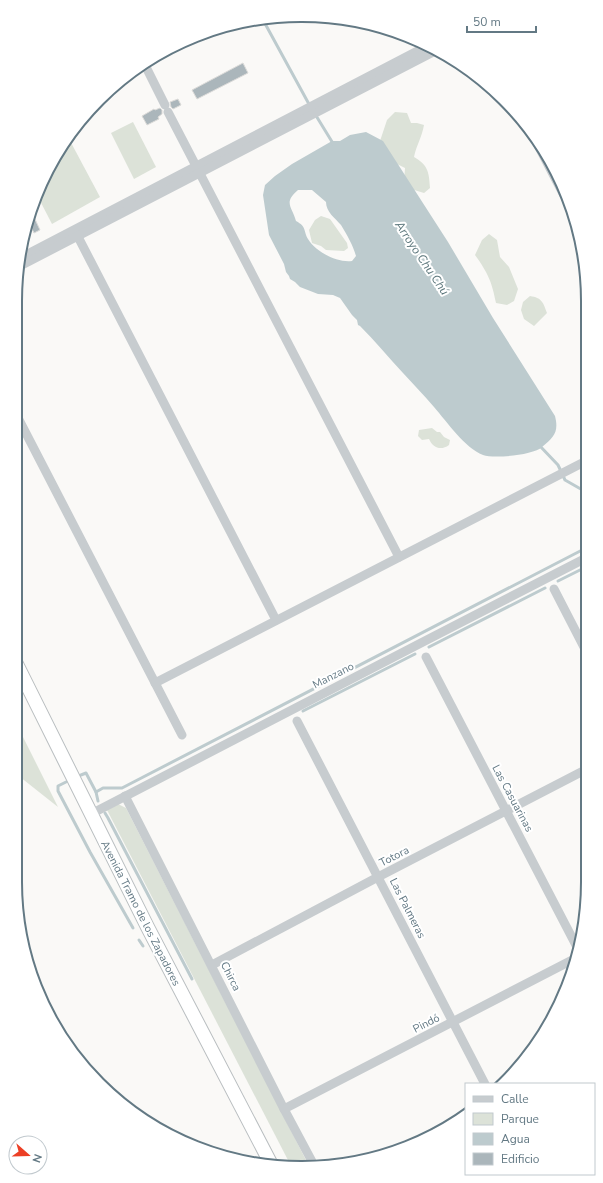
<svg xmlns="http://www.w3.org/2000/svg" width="603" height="1183" viewBox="0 0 603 1183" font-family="'Nunito Sans',sans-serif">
  <rect width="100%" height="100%" fill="#faf9f7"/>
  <!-- green -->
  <g fill="#dce2d8">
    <path d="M395,112L407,113L411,123H417L424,125C422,137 416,146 414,157C428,165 429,172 430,188L424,193L411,189L404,182L405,168L393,162L379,144L387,120Z"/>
    <path d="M133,122L156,167L134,179L111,133Z"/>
    <path d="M68,137L100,197L52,224L37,195L45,175Z"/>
    <path d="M321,216L330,219L347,243L348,248L344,251L326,250L321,246L312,243L309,230L315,220Z"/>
    <path d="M489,234L497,240L500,257L509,267L518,289L514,301L507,305L496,303C492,282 488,273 475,255L482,240Z"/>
    <path d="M530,296C542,298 543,302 547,313L534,326L524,319L521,310L523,302Z"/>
    <path d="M432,428L437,432H440L444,437L450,440L449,445C441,451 433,448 429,439L422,440L418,436L419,430Z"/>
    <path d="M15,721L58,807L15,773Z"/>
    <path d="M118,804L126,808L309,1166L290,1164L107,810Z"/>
  </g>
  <!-- water -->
  <path fill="#bdcbce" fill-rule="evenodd" d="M366,132L383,141L448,242L493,318L555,416C559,432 554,437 542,447C534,455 494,459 483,455C465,448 447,422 434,407C424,395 413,384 403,373C389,358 375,341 360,326L358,325L357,320L352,315L340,298L333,295L318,294L300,287L295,282L290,279L289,276L286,272L284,264L269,235L263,195L265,185L275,176L292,164L332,141H340L350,135ZM298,190H312L326,202C326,212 335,218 341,225C347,235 353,245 356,256L352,261C337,263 316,252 308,239C303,230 307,227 296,221C292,206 283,203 298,190Z"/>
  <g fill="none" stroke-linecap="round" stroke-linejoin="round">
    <!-- stream -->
    <g stroke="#bdcbce" stroke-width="3">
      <path d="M262,18L310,106"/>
      <path d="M315,114L334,145"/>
      <path d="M539,445L558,465L565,480L586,492"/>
      <path d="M558,581L586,567"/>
      <path d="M429,647L545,588"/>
      <path d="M303,711L415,654"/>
      <path d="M81,775L86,773L96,792L103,788H122L586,548"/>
      <path d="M66,782L58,786V791L90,852L133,928"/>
      <path d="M96,792L98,801"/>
      <path d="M105,813L108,818L192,979"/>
      <path d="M139,940L143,946"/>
    </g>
  </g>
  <!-- building -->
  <g fill="#abb6bb" stroke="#dcdbd9">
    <path d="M243,63L248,73L197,99L192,90Z"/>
    <path d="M178,99L181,105L173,109L171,107L170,102Z"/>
    <path d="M160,108L162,110V114L158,117L159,119L147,125L142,116L154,109L155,110Z"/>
    <path d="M34,217L40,230L34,233L28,221Z"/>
  </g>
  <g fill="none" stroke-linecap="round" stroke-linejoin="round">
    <defs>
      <path id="highway" d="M15,661L148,928L270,1162"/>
    </defs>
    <!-- highway casing -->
    <use href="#highway" stroke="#b9bec0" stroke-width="15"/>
    <!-- minor -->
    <g stroke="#c7cccf" stroke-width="9">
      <path d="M144,63L165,105"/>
      <path d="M168,112L399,557"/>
      <path d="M528,126L571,209"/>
      <path d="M75,231L276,620"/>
      <path d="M20,258L429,45"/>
      <path d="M18,267L437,50"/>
      <path d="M15,412L182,735"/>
      <path d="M554,589L587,653"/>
      <path d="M426,657L579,951"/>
      <path d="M155,683L586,461"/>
      <path d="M297,721L485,1084"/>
      <path d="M125,796L284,1109L315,1167"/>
      <path d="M91,814L419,644L586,558"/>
      <path d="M212,965L378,877L587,769"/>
      <path d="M284,1109L578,957"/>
    </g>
    <!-- highway -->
    <use href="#highway" stroke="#fff" stroke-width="13"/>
  </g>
  <g text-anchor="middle" stroke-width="4" stroke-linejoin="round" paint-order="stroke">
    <!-- street labels -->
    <g font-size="11" fill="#637984" stroke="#fff">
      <text transform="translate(333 675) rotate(-27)" y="4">Manzano</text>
      <text transform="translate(513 798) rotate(62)" y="4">Las Casuarinas</text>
      <text transform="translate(394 856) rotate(-27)" y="4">Totora</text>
      <text transform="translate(408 908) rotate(63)" y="4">Las Palmeras</text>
      <text transform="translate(141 913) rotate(63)" y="4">Avenida Tramo de los Zapadores</text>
      <text transform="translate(231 976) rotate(63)" y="4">Chirca</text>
      <text transform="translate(426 1023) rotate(-27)" y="4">Pindó</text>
    </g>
    <!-- water labels -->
    <g font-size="12" font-style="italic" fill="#5e787d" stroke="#fff">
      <text transform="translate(422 258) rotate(56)" y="4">Arroyo Chu Chú</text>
    </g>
  </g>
  <!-- crop -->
  <path d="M0 0H603V1183H0ZM301 22H302A279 279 0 0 1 581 301V882A279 279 0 0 1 302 1161H301A279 279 0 0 1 22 882V301A279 279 0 0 1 301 22Z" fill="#fff" fill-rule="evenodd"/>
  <path fill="none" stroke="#637984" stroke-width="2" d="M301 22H302A279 279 0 0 1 581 301V882A279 279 0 0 1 302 1161H301A279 279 0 0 1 22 882V301A279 279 0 0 1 301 22Z"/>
  <!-- legend -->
  <rect x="465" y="1083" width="130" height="92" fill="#ffffff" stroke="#c1c9ce"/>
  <rect x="473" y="1096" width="20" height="6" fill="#c7cccf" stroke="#c1c9ce"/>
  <text x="501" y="1103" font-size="12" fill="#637984">Calle</text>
  <rect x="473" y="1113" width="20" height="12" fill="#dce2d8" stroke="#c1c9ce"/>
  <text x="501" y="1123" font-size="12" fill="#637984">Parque</text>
  <rect x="473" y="1133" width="20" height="12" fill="#bdcbce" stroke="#c1c9ce"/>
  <text x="501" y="1143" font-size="12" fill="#637984">Agua</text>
  <rect x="473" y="1153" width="20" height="12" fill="#abb6bb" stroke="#c1c9ce"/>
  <text x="501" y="1163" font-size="12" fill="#637984">Edificio</text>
  <!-- north arrow -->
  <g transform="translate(28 1155) rotate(110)"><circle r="19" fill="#ffffff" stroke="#c1c9ce"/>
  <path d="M0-3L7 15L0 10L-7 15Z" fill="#ec3f25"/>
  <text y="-6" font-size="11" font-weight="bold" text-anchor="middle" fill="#637984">N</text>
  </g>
  <!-- scale -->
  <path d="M467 26v6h69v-6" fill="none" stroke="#637984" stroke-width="2"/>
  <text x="473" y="26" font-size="12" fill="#637984" stroke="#ffffff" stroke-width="3" paint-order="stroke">50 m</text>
</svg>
